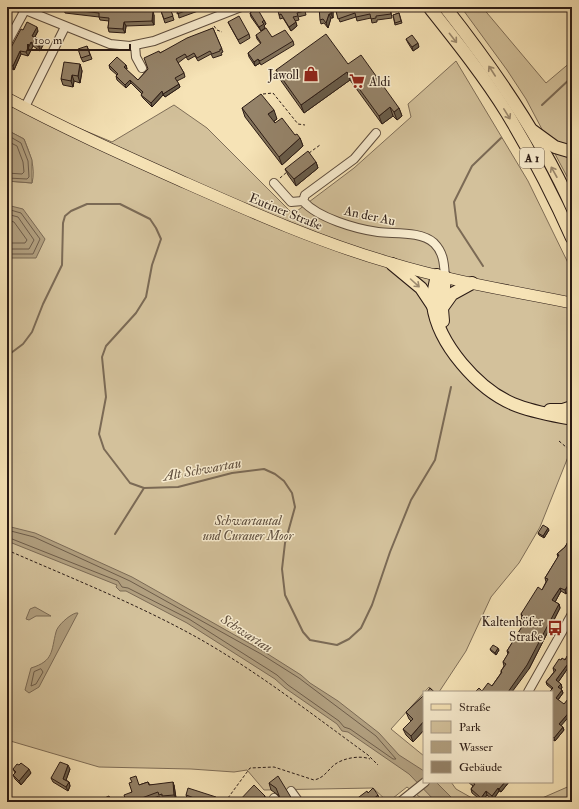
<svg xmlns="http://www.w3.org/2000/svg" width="579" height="809" viewBox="0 0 579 809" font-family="'IM FELL Double Pica',serif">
  <rect width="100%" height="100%" fill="#f6e3b6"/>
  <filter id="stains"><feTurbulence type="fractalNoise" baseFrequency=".005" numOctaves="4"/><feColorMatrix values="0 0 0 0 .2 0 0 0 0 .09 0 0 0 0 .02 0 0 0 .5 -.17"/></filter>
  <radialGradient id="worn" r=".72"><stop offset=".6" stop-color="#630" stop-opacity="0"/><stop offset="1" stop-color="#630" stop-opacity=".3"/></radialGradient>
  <!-- green -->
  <g fill="#d3c19b" stroke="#7f6e58">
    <path d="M461,7H482L546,83L572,61V186L526,99L507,70Z"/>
    <path d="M456,61L528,181L572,271V439L569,445L572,447L540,527L519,563L491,597L466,651L439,692H435L429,687L391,729L424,756V782H451L456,789L479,802H426L407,787L388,802L373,788L264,790L247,770L234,772L191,769L99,767L7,740V181L32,183C36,168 30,154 24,139L7,130V110L21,104L112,142L174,105L207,128L293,214L354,168L411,117L408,104Z"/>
    <path d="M572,785V802H533Z"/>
  </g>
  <!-- water -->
  <g fill="#b19f7f" stroke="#7b6a55">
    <path d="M7,130L24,139L32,160V183L7,181Z"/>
    <path d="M7,205L23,209L45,239L36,258H7Z"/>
    <path d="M7,526L35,533L132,577L263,651L301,675L310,683L338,701L379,733L399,755L424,771V782H436L456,802H436L409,774L348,732L342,731L337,724L285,688L275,679L187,623L126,591H120L116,587L117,585L7,541Z"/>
    <path d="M35,607L51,616H36L29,620L26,619L30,609Z"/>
    <path d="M76,613H78L39,687L29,693L25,690L31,668C54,661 51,651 56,632C57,626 69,615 76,613Z"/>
  </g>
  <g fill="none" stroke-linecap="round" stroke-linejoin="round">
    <!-- shore -->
    <g stroke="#6e5d4a" stroke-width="1">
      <path d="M7,135L21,143L28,161L29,177L27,179L7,178"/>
      <path d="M7,141L17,146L23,162L24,172L22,174L7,173"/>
      <path d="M7,209L21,213L40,239L33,254H7"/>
      <path d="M7,214L18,217L34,240L29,249H7"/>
      <path d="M7,220L14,222L27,240L25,243H7"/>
      <path d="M7,530L34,537L130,581L261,654L299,678L376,736L396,759H393L350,729L344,727L339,721L288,685L277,675L189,619L128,588L122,587L118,581L7,537"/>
      <path d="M41,669L43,672L36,684L31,686L34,672Z"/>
    </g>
    <!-- stream -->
    <g stroke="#7b6a55" stroke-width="2">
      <path d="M542,105L572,77"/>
      <path d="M483,266L457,226L454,202L472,166L501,138"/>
      <path d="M7,356L23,344L32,332L43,304L62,265L63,223L65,216L71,211L87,204H120L150,219L156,228L161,239L152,265L146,297L136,313L106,346L102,357L106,397L99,434L104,449L130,483L144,488L178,487L232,473L264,469L275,474L284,481L292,493L295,507L285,543L282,569L285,595L303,632L310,640L337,645L349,639L361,628L372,605L390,552L411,500L435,460L451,387"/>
      <path d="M115,534L144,488"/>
    </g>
    <defs>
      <g id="minor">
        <path d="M18,7L110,44L130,46L154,41L241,7"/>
        <path d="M7,43L25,10"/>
        <path d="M135,45L136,57L142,68"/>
        <path d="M25,107L65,27"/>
        <path d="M376,133L354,159L305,195L303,201C318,218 356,229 378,232C395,234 421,231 434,243C444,253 444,264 445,277"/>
        <path d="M274,183L291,202L303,201"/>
        <path d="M528,692L572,614"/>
        <path d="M291,791L299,802"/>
        <path d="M274,798L277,802"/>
        <path d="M400,802L425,782"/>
      </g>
      <path id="major" d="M7,98C63,128 121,154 179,180C249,211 318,242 391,263C450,281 512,291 572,303"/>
      <g id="highway">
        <path d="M429,7C456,41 484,76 507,113C531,153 553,195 572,238"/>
        <path d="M445,7C493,68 540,135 572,207"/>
        <path d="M533,131L555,147L572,152"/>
        <path d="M392,264L421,288L433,306"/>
        <path d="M437,275C435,285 432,295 433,305C438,344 478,389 513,404C532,412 552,415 572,419"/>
        <path d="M442,308L452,294L472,283"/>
        <path d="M443,321L442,309L445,277"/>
        <path d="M550,410H563L572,407"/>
      </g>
    </defs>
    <!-- minor casing -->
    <use href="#minor" stroke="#5e4d3d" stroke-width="10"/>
    <!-- major casing -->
    <use href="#major" stroke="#2b1b15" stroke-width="12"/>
    <!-- highway casing -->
    <use href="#highway" stroke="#2b1b15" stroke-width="14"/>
    <!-- path -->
    <g stroke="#2b1b15" stroke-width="1" stroke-dasharray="3 2" stroke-linecap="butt">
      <path d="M214,26L217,30L222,32"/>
      <path d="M263,94L273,93L298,124L305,125"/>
      <path d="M309,153L320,145"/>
      <path d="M280,178L287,172"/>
      <path d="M559,441L566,447L572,448"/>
      <path d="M7,550C71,578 137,604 198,638C258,672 313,715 368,755L378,765"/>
      <path d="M225,802L250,768L274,767L314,780C324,778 327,771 334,765C343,758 360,755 370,759"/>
    </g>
    <!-- minor -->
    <use href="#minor" stroke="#f9edd0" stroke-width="8"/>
    <!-- major -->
    <use href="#major" stroke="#f6e3b6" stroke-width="11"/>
    <!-- highway -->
    <use href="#highway" stroke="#f6e3b6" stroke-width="12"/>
  </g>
  <!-- wall -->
  <g fill="#80715a" stroke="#2b1b15">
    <path d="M127,7H137V10L154,15V25L126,26L125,33L109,32L108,28L109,21L100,20L99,17L65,13L64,9H127Z"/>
    <path d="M164,7H209L179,18L178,12L165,9Z"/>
    <path d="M304,7L306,15L298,17L299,20L295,21L297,26L291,31L283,18L280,19L279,15Z"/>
    <path d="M349,7H359V8L367,7H390L392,18L377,20V22L372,23L371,18L357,21L356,17L340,22L336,11Z"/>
    <path d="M333,9V18H331L328,28L324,23L321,24L320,20Z"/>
    <path d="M161,11H171L174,20L165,23Z"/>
    <path d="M250,13L264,20L266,24L264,26L265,28L261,31L251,17Z"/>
    <path d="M399,13L402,23L395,25L393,15Z"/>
    <path d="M228,22L249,34L250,38L240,44L230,26Z"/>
    <path d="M213,28L223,52L221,53L222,55L213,58L211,54L198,61L195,56L188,60L186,57L178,63L184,73L185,77L177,81L180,87L165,97L163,95L152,107L143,98L141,95L142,94L131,83L126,88L117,80L116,76L117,75L110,69L109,65H126L127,69L126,70L138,80L148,69L160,53Z"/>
    <path d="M23,30L38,31L35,37L42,41L43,45L40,51L33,46L28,56L21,54L14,70L7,66V55Z"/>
    <path d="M256,35L272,37L293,41L294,45L261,65L260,63L255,66L249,57L248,53L261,44L257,39Z"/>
    <path d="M406,39L419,47L413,51L408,43Z"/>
    <path d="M87,46L92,59L83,62L81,58Z"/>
    <path d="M80,64L82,71L80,83L74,81L73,87L63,85L61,79Z"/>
    <path d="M348,64L399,108L402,116L397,120L393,116L382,124L350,80L304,113L279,78L276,70Z"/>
    <path d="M242,108L277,119L274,121L275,123L300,138L303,146L282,165L245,117Z"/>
    <path d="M316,162L318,168L296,186L288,175L285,169Z"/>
    <path d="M549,530L544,538L539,535L538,533Z"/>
    <path d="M572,535V585L566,594L561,591L555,602L559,604L560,608L529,669L482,691L492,686L501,673V671L504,666L503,662L508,654L507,651L522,627L519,623L522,618L521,614L542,590L546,582L545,578L558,557L557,554L565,547Z"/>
    <path d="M490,649L499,650L496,655L491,651Z"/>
    <path d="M572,654V669L571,670L568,668L558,682L561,684L562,688L561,689L563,693L558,700L561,726L564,730L555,741L553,740L552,741V689L547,685L546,682L554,672L553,668L561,660L570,658Z"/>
    <path d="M424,695V730L413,742L406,735L403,729L411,721L409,719L406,712Z"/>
    <path d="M13,769L31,773L21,785L15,779L13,775L15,773Z"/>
    <path d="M70,769L66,780L69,782L70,786L68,791L53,782L51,778Z"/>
    <path d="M148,782L150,785H174L176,798L163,800V798L160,799L159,796L143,802H112L125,798L139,785Z"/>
    <path d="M468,782H509L501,792L499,791L493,800L487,795L482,801L472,793L471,789L473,786Z"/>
    <path d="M269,783L296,801L297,802H281L278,795L271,790Z"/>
    <path d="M186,795L218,801L217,802H197L187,798Z"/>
  </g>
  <!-- shaded-wall -->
  <g fill="#685c4a" stroke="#2b1b15">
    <path d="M331,7H332L333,9V18L331,14Z"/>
    <path d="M153,11L154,15V25L152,21Z"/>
    <path d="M9,14L11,17L7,25V19Z"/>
    <path d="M329,14L331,18L328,28L326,23Z"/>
    <path d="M264,20L266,24L264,26L265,28L261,31L259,27L262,22Z"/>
    <path d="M124,22L126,26L125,33L123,29Z"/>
    <path d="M296,22L297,26L291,31L289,27Z"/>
    <path d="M37,27L38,31L33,40L32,36Z"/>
    <path d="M42,41L43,45L40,51L39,47Z"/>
    <path d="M31,42L33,46L28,56L26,52Z"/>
    <path d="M418,43L419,47L413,51L412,47Z"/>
    <path d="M20,51L21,54L14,70L13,66Z"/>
    <path d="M258,59L260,63L255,66L254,62Z"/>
    <path d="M80,64L82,71L80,83L78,76Z"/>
    <path d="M126,65L127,69L125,71L124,67Z"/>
    <path d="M347,72L350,80L304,113L301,105Z"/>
    <path d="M72,75L74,81L73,87L71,81Z"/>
    <path d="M130,80L131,83L126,88L125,85Z"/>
    <path d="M179,84L180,87L165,97L163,94Z"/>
    <path d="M162,91L163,95L152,107L151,103Z"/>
    <path d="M390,107L393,116L382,124L379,116Z"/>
    <path d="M399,108L402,116L397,120L394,112Z"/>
    <path d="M274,110L277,119L271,123L268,114Z"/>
    <path d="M300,138L303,146L282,165L279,157Z"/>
    <path d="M316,162L318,168L296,186L294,179Z"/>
    <path d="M548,528L549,530L544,538L543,536Z"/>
    <path d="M572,579V585L566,594L565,590Z"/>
    <path d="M560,588L561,591L554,604L552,600Z"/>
    <path d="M559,604L560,608L529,669L512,692H508Z"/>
    <path d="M498,648L499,650L496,655L495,653Z"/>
    <path d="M572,663V669L571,670L570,667Z"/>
    <path d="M567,665L568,668L557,684L556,680Z"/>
    <path d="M561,684L562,688L560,690L558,687Z"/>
    <path d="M562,690L563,693L557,701L556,698Z"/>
    <path d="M572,709V713L560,727L559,724Z"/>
    <path d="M424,721V730L413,742L411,736Z"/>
    <path d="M563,727L564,730L555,741L554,738Z"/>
    <path d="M68,765L70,769L65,783L63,779Z"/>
    <path d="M29,769L31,773L21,785L19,781Z"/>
    <path d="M69,782L70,786L68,791L66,787Z"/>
    <path d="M173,782L174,785L176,798L174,795Z"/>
    <path d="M505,782H509L501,792L499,789Z"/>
    <path d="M498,788L499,791L493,800L492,796Z"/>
    <path d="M486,791L487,795L482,801L481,798Z"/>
    <path d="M378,795L380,801V802H370Z"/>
    <path d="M265,796L266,800L265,802H259Z"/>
    <path d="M216,797L218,801L217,802H215Z"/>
  </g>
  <!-- building -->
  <g fill="#958369" stroke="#2b1b15">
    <path d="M64,7H94L127,9V7H136L135,10L153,11L152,21L124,22L123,29L108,28L109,18L99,17V13L64,9Z"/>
    <path d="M171,7H196L177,14L178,9Z"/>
    <path d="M277,7H303L304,11L297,13L298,16L293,17L296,22L289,27L281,14L279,15Z"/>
    <path d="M319,7H331V14H329L326,23L323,19L320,20Z"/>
    <path d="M349,7H358L359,8L367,7H390L391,14L376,16V18L371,19L370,14L356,17L355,13L338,19L336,11Z"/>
    <path d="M257,8L264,20L262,22L264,24L259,27L250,13Z"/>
    <path d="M161,11H171L173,16L164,19Z"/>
    <path d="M7,13L9,14L7,19Z"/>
    <path d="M399,13L401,21L395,23L393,15Z"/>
    <path d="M239,16L249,34L238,40L228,22Z"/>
    <path d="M27,22L37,27L32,36L42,41L39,47L31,42L26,52L20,51L13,66L7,63V55L21,29L23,30Z"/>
    <path d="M213,28L222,49H220V51L212,54L210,51L197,58L194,53L187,57L185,54L176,59L184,73L175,78L179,84L163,94L162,91L151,103L141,95L143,92L130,80L125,85L116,76L118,74L109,65L117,57L126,65L124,67L138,80L148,69L144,58L159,51L160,53L187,38Z"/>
    <path d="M266,28L272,37L285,30L293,41L260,61L258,59L254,62L248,53L261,43L256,35Z"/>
    <path d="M326,34L348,64L361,55L399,108L394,112L390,107L379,116L347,72L301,105L276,70Z"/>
    <path d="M412,35L418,43L412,47L406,39Z"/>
    <path d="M87,46L90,55L81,58L78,49Z"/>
    <path d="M64,62L80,64L78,76L72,75L71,81L61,79Z"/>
    <path d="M261,94L274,110L268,114L275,123L282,118L295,135L297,134L300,138L279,157L242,108Z"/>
    <path d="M308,151L316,162L294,179L285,169Z"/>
    <path d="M543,525L548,528L543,536L538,533Z"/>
    <path d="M572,535V579L565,590L560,588L552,600L559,604L527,665L508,692H475L479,688L482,691L488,683L492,686L502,672L501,671L506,664L503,662L509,652L507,651L523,625L519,623L523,616L521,614L538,587L542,590L548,579L545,578L559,555L557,554L565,547Z"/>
    <path d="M493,645L498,648L495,653L490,649Z"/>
    <path d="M572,654V663L570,667L567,665L556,680L561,684L558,687L562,690L556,698L564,704L572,694V709L559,724L563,727L554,738L552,736V692H549L553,688L546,682L556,670L553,668L559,659L561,660L562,658L565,660L567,656L570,658Z"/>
    <path d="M430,688L434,692H427Z"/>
    <path d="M424,695V721L411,736L403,729L413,719L406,712Z"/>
    <path d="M60,762L68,765L63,779L69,782L66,787L51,778Z"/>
    <path d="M21,763L29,769L19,781L13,775L16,772L13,769L17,764L19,765Z"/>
    <path d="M136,776L139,785L148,782L149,785L173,782L174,795L162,796V794L159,795L158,792L131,802H112L125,798L124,795L132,792L129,783L132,782L130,778Z"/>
    <path d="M278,776L292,799L296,801L295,802H283L280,798L276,788L269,783Z"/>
    <path d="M472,782H505L499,789L498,788L492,796L486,791L481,798L471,789L475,784Z"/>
    <path d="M254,785L265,796L259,802H238Z"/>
    <path d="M188,788L216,797L215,802H205L186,795Z"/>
    <path d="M373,788L378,795L370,802H356L355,800L367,791L368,793Z"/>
    <path d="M109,796L112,802H98V801Z"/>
  </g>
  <!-- one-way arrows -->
  <defs><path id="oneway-shaft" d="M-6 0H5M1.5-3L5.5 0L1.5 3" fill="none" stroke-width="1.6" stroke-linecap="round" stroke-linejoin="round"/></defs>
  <g stroke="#9b896e">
    <use href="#oneway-shaft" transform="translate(453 38) rotate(52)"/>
    <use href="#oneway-shaft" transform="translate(492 71) rotate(-123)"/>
    <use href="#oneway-shaft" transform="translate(507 114) rotate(58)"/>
    <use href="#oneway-shaft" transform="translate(554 172) rotate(-119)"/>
    <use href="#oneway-shaft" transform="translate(415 283) rotate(42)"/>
  </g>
  <!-- icons -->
  <defs>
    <symbol id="shop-bare" viewBox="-9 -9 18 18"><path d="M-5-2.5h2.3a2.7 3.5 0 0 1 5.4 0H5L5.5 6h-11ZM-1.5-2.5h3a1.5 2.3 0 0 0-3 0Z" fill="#8f2418" stroke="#f9edd0" stroke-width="2.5" paint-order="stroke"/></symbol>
    <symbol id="supermarket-bare" viewBox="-9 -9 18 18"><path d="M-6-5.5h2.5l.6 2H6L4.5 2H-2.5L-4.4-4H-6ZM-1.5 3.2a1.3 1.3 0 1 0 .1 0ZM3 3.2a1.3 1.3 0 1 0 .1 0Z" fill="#8f2418" stroke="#f9edd0" stroke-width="2.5" paint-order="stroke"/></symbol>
    <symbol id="bus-bare" viewBox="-9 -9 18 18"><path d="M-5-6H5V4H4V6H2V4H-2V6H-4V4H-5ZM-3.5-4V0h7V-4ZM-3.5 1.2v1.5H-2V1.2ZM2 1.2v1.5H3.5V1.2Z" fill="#8f2418" stroke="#f9edd0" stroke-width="2.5" paint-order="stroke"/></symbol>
  </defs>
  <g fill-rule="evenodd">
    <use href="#shop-bare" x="300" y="63" width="22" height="22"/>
    <use href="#supermarket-bare" x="346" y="70" width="22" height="22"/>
    <use href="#bus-bare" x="544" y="617" width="22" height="22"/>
  </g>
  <g text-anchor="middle" stroke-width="3" stroke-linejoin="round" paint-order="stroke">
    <!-- shield labels -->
    <rect fill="#f9edd0" stroke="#695a4d" stroke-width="1" x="520" y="148" width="24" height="20" rx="3"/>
    <g font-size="12" font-weight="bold" fill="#2b1b15">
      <text x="532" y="162">A 1</text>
    </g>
    <!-- poi labels -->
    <g font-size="13" fill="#2b1b15" stroke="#f9edd0" text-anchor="end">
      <text x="299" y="79">Jawoll</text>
      <text x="369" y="86" text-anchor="start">Aldi</text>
      <text x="543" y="626">Kaltenhöfer<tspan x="543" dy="15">Straße</tspan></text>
    </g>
    <!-- street labels -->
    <g font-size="13" fill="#2b1b15" stroke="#f9edd0">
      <text transform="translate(286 211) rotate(22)" y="5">Eutiner Straße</text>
      <text transform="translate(370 215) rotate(12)" y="5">An der Au</text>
    </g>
    <!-- park labels -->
    <g font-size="13" font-style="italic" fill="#5d4d3d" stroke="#f9edd0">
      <text x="248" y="525">Schwartautal<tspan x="248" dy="15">und Curauer Moor</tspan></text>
    </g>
    <!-- water labels -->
    <g font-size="14" font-style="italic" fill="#61503f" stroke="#f9edd0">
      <text transform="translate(202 469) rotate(-10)" y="5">Alt Schwartau</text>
      <text transform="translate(247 633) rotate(33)" y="5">Schwartau</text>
    </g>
  </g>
  <!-- margin -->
  <rect width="579" height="809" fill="none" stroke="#f6e3b6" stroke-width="24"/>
  <rect x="8" y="8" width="563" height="793" fill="none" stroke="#2b1b15" stroke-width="2"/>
  <rect x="12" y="12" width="555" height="785" fill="none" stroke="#2b1b15"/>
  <!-- legend -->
  <rect x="423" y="691" width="130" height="92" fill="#f9edd0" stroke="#a79985"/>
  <rect x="431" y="704" width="20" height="6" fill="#f6e3b6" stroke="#a79985"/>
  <text x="459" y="711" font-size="12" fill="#2b1b15">Straße</text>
  <rect x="431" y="721" width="20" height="12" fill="#d3c19b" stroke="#a79985"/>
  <text x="459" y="731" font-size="12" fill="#2b1b15">Park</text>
  <rect x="431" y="741" width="20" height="12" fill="#b19f7f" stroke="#a79985"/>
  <text x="459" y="751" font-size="12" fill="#2b1b15">Wasser</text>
  <rect x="431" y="761" width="20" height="12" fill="#958369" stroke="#a79985"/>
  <text x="459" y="771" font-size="12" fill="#2b1b15">Gebäude</text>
  <!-- scale -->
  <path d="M28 44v6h102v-6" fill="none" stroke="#2b1b15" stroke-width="2"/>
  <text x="34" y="44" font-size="12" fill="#2b1b15" stroke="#f9edd0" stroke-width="3" paint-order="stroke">100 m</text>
  <rect width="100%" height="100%" filter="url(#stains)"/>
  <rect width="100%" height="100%" fill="url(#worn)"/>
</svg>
